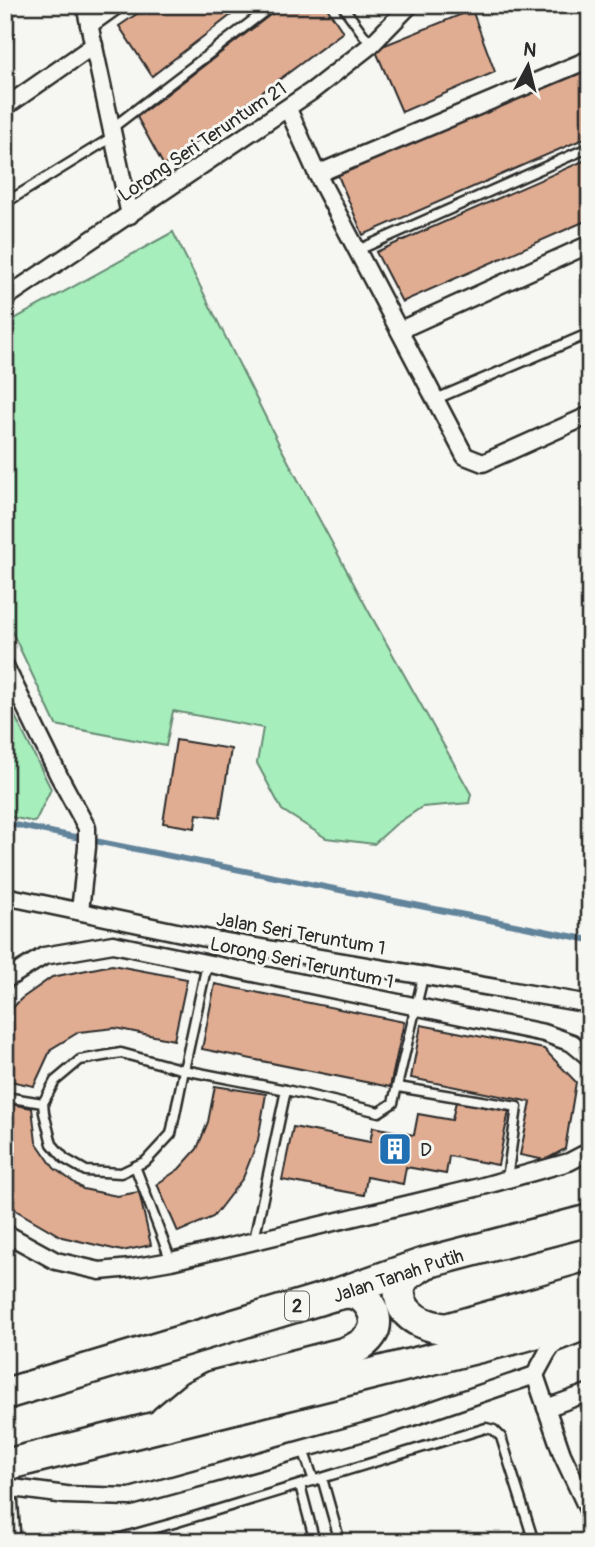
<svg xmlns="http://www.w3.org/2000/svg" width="595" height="1547" viewBox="0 0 595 1547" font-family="Pangolin,sans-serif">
  <rect width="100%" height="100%" fill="#f6f6f2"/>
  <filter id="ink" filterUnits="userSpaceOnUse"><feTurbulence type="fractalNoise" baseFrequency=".0143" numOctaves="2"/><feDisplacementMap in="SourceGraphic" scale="14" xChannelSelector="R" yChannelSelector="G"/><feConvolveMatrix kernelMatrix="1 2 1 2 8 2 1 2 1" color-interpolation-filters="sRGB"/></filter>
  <g filter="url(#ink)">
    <!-- green -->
    <g fill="#a6eebc" stroke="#688c74" stroke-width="2">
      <path d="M173,232L280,446L369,612L471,794L469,803L422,807L395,825L374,844L326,838L282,810L257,763L263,728L173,711L166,746L56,725L5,617V324Z"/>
      <path d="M5,696L51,789L35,822L5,816Z"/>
    </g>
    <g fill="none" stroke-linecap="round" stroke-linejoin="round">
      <!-- stream -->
      <path stroke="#62849b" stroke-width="6" d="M5,823L590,940"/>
    </g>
    <!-- building -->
    <g fill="#e0ad92" stroke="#2b2b2b" stroke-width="2">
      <path d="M150,5H244L152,76L119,26Z"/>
      <path d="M283,5H325L343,32L164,166L137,117Z"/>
      <path d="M472,10L495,72L402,112L375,49Z"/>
      <path d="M590,69V136L363,235L337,173Z"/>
      <path d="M590,158V219L402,302L376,252Z"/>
      <path d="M176,740L231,749L220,817L197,814L195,828L163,823Z"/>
      <path d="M112,965L187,979L174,1040L115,1028L79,1032L51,1049L34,1086L5,1080V1016L21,999L52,977Z"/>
      <path d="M215,984L404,1022L390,1087L202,1049Z"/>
      <path d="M421,1025L544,1049L576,1082L565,1149L545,1160L520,1155L531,1102L411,1078Z"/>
      <path d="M215,1086L266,1094L258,1140L243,1178L213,1217L178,1232L157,1184L179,1169L197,1149L208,1122Z"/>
      <path d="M456,1101L509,1111L498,1165L449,1156L446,1174L406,1167L403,1184L367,1177L364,1195L282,1180L293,1127L370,1142L373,1127L414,1135L418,1114L452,1120Z"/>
      <path d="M5,1103L32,1108L36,1142L54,1168L83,1189L117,1196L139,1192L151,1245L122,1251L62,1237L17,1211L5,1197Z"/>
    </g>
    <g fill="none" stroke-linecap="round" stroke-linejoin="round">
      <defs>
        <g id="lane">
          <path d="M342,5L371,45"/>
          <path d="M112,128L273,5"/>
          <path d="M5,203L114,136"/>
          <path d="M358,250L590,147"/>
          <path d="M436,399L590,333"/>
          <path d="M207,964L184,1070L171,1134L146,1161L121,1173L86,1171L65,1159L52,1144L44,1113L43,1103L55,1081L80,1060L121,1053L184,1070L286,1090L379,1112L393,1103L423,977"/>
          <path d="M398,1087L517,1107L507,1179"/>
          <path d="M5,1097L43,1103"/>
          <path d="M135,1166L171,1261"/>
          <path d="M254,1240L286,1090"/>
          <path d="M303,1449L314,1481"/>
          <path d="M322,1478L340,1542"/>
          <path d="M300,1485L315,1542"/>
          <path d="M106,1542L174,1523L486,1428L494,1430L501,1437L534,1542"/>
        </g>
        <g id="street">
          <path d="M85,5L130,215"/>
          <path d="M89,25L117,5"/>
          <path d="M5,107L94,45"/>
          <path d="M288,109L317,174L465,456L483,463L590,415"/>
          <path d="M317,174L590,59"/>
          <path d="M5,298L312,91L371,45L410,5"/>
          <path d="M400,330L590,244"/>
          <path d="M5,666L59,776L87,828V847L80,911"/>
          <path d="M5,896L220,941L590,1004"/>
          <path d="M5,980L44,956L113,944L544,1033L572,1043L590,1058"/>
          <path d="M5,1233L56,1261L100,1271L131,1268L171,1261L476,1188L569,1162L590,1151"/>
          <path d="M535,1375L562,1454L590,1514"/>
          <path d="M546,1408L590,1392"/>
          <path d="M5,1487L66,1495L130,1497L389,1425L535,1375L547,1353L553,1344L584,1332"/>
          <path d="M8,1488L11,1532L9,1542"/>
        </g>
        <g id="highway">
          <path d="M421,1266C415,1270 407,1274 403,1280C400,1285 399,1290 400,1296C403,1319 427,1326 446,1329L590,1288"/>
          <path d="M5,1394L334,1295L425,1263L590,1220"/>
          <path d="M165,1421L195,1396L215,1386L344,1353C354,1349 364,1345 371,1335C382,1320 369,1295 351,1293C346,1292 339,1294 334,1295"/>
          <path d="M5,1465L520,1337L590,1317"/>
        </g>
      </defs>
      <!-- lane casing -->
      <use href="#lane" stroke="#2b2b2b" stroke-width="13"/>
      <!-- street casing -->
      <use href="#street" stroke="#2b2b2b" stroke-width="21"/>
      <!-- highway casing -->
      <use href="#highway" stroke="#2b2b2b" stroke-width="35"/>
      <!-- lane -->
      <use href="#lane" stroke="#f6f6f2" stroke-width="8"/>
      <!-- street -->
      <use href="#street" stroke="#f6f6f2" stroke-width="16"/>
      <!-- highway -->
      <use href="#highway" stroke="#f6f6f2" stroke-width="30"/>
    </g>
  </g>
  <!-- icons -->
  <defs>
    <symbol id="building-square" viewBox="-11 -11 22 22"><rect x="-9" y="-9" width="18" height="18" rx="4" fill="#1f6fb2" stroke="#f6f6f2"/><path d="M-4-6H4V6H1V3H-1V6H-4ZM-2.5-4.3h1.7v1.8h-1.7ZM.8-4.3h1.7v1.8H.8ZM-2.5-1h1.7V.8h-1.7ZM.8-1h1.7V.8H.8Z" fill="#fff"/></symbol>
  </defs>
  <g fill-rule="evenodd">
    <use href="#building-square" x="376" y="1130" width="38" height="38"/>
  </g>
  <g text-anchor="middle" stroke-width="6" stroke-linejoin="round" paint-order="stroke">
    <!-- shield labels -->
    <rect fill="#f6f6f2" stroke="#686867" stroke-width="2" x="285" y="1291.5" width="24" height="29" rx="5"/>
    <g font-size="18" font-weight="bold" fill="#2b2b2b">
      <text x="297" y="1312">2</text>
    </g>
    <!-- street labels -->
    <g font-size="19" fill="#2b2b2b" stroke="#f6f6f2">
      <text transform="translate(202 141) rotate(-34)" y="7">Lorong Seri Teruntum 21</text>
      <text transform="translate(301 933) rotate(10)" y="7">Jalan Seri Teruntum 1</text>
      <text transform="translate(302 962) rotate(12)" y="7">Lorong Seri Teruntum 1</text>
      <text transform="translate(398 1275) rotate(-18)" y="7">Jalan Tanah Putih</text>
    </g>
    <!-- poi labels -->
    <g font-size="19" fill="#2b2b2b" stroke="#f6f6f2" text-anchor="start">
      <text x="420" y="1156">D</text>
    </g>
  </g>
  <!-- margin -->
  <rect width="595" height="1547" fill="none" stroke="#f6f6f2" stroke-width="28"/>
  <rect x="14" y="14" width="567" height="1519" fill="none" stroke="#2b2b2b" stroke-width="2.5" filter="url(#ink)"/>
  <!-- north arrow -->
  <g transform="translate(528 66) rotate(7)" stroke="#f6f6f2" stroke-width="5" paint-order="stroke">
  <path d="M0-5L12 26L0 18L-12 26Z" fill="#2b2b2b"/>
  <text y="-10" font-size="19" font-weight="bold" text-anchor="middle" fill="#2b2b2b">N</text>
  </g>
</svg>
